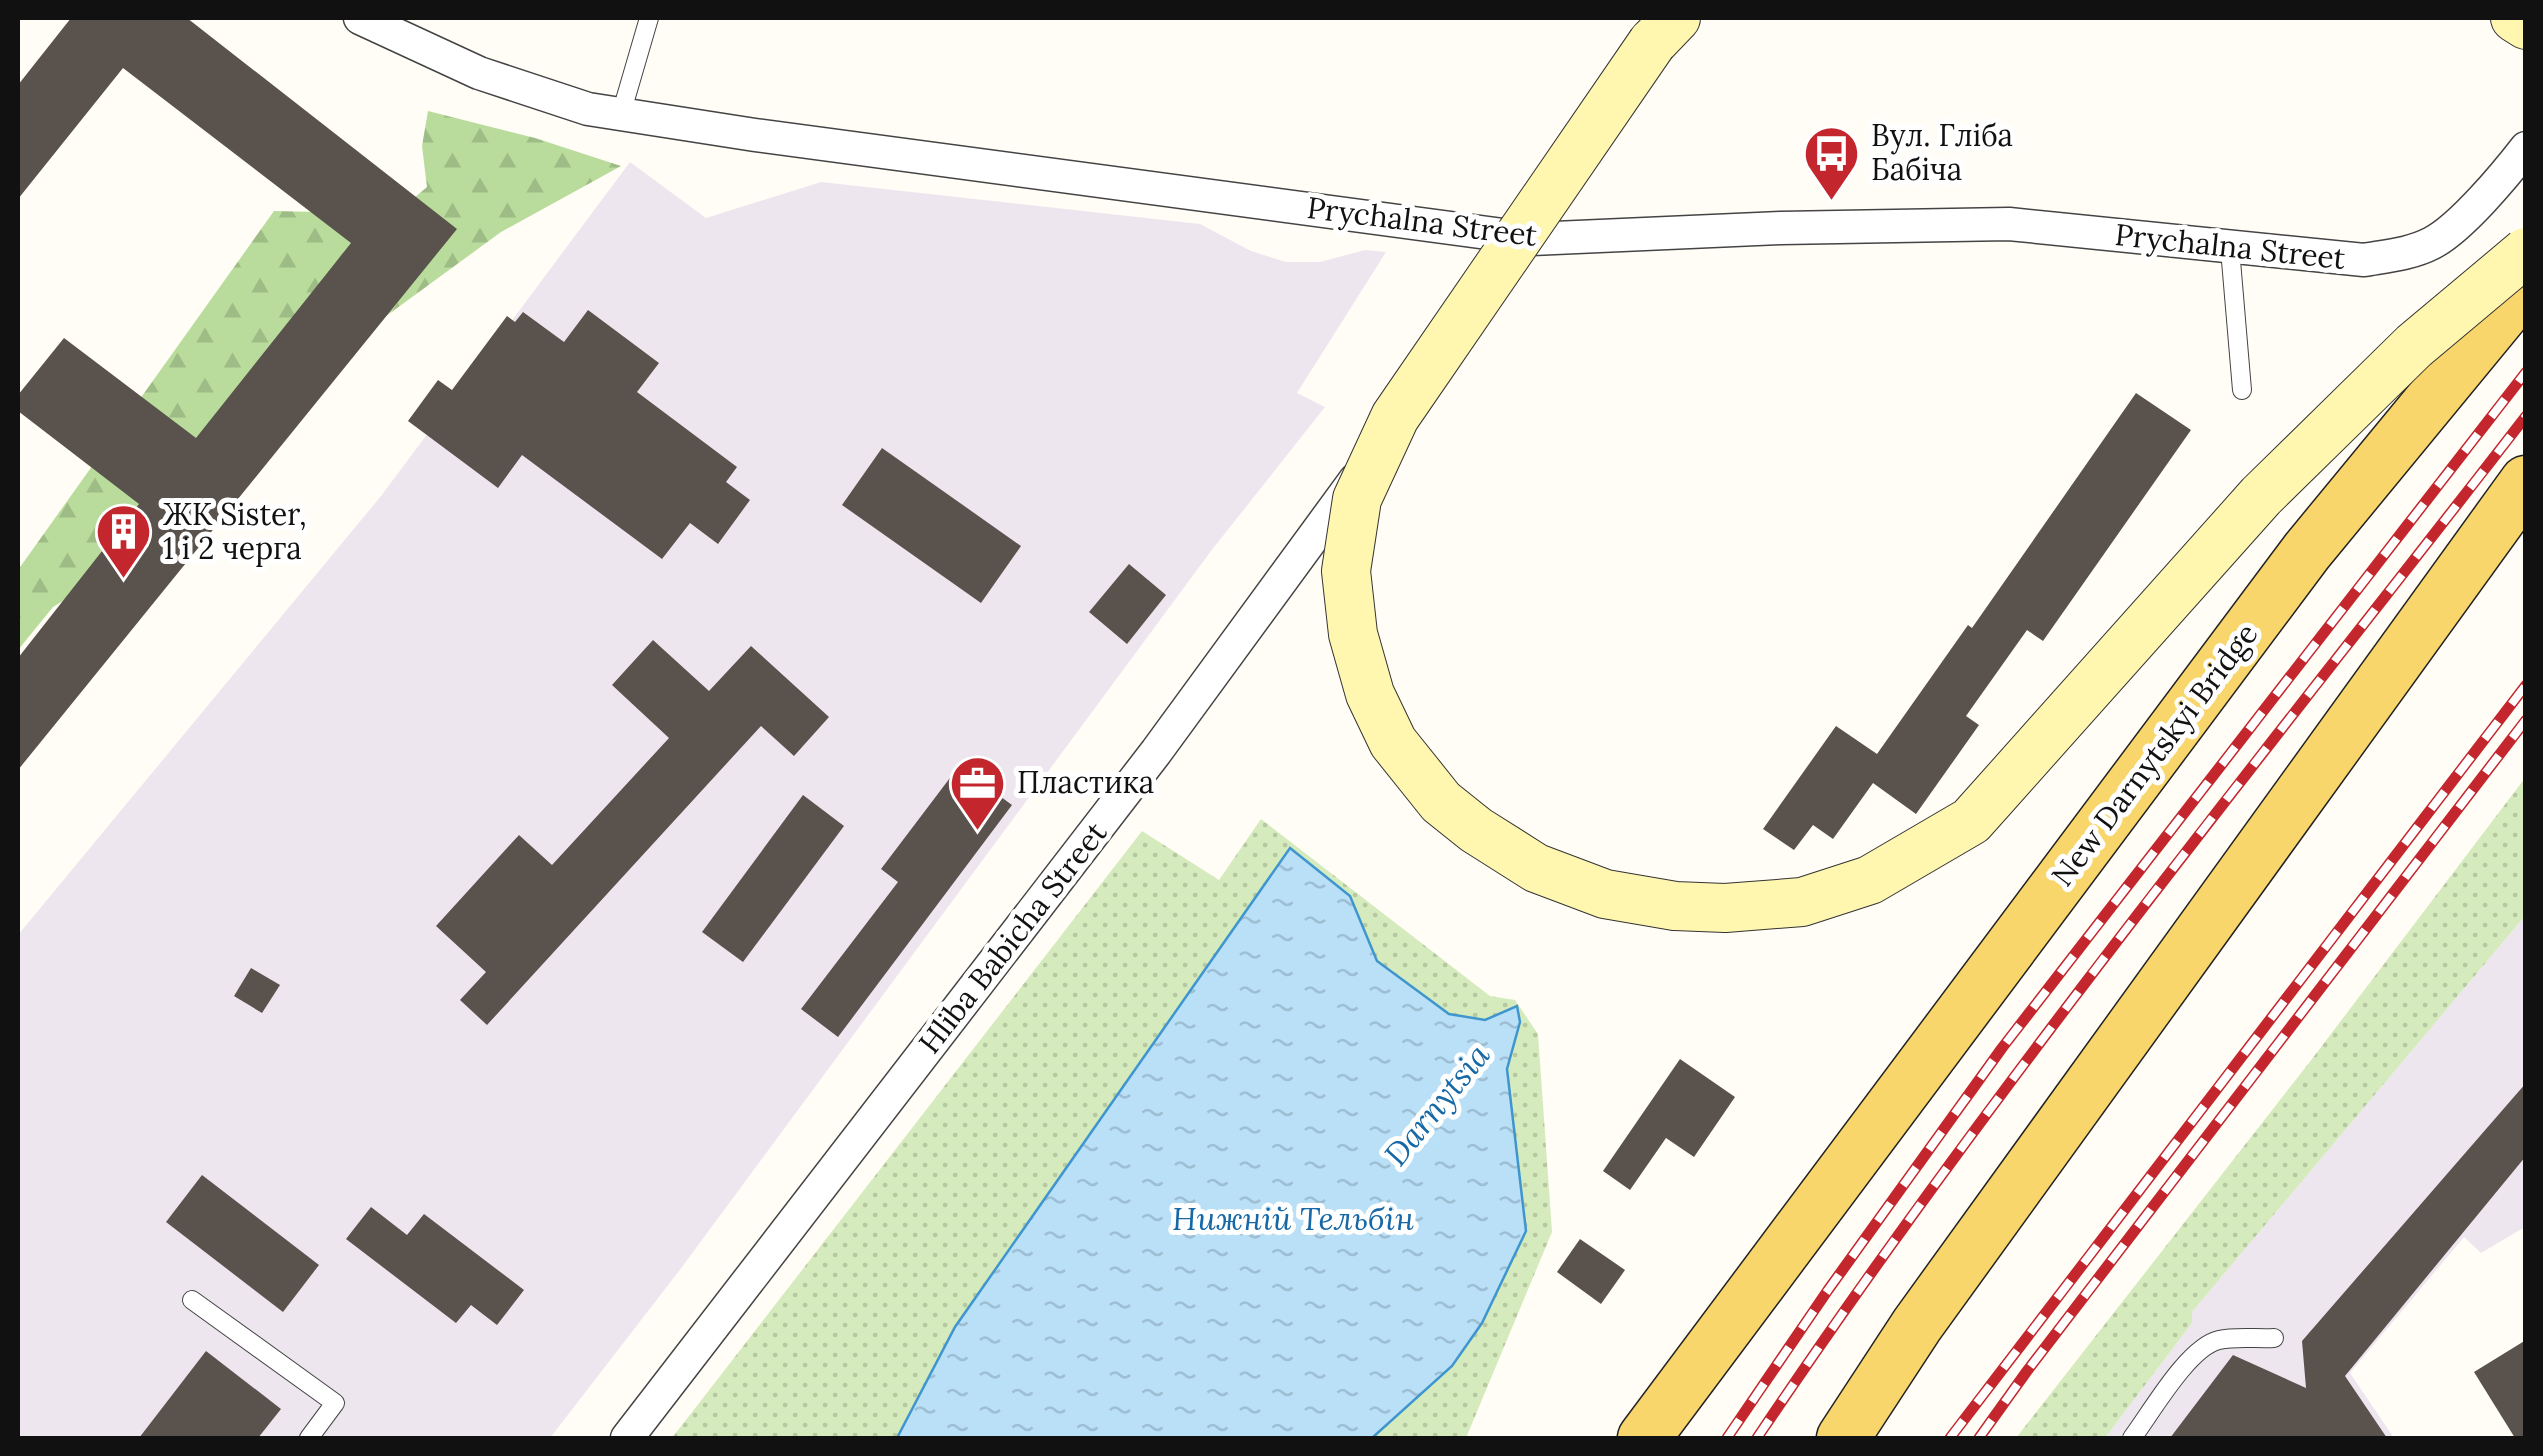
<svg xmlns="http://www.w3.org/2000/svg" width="2543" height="1456" viewBox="0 0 2543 1456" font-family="Lora,serif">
  <defs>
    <pattern id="grass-dots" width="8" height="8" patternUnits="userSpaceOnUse" patternTransform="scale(2.5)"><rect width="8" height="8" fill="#d5ebbd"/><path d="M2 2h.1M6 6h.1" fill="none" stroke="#b6c8a1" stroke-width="1.8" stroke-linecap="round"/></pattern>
    <pattern id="forest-firs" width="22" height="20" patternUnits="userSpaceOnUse" patternTransform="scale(2.5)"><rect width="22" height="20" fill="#b9dc9c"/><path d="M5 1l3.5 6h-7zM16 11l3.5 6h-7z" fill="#9ebc85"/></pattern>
    <pattern id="water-ripples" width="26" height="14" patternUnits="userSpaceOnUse" patternTransform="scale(2.5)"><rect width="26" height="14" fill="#b9e0f7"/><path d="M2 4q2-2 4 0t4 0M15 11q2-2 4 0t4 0" fill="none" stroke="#9ebfd3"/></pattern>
  </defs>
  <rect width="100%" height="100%" fill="#fffdf5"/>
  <!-- industrial -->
  <g fill="#eee6ef">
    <path d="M630,162L706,218L821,182L1200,224L1251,251L1286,262H1320L1365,250L1386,252L1297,393L1325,407L1211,551L679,1271L550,1438H18V935L381,496Z"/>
    <path d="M2525,916V1227L2481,1253L2464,1237L2350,1373L2394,1438H2105L2192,1323L2191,1313Z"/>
  </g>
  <!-- grass -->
  <g fill="url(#grass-dots)">
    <path d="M2525,778V916L2192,1312V1323L2105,1438H2016L2312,1059Z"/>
    <path d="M1261,819L1490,996L1515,1000L1538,1034L1552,1232L1466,1438H1372L1452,1366L1482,1323L1526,1231L1507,1069L1520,1022L1517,1007L1485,1020L1449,1014L1377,961L1350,896L1290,848L955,1327L897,1438H672L1142,831L1219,880Z"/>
  </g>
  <!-- forest -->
  <path fill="url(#forest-firs)" d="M428,111L535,138L621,166L501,232L378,322L104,576L53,607L18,650V570L274,211L317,212L381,226L427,187L422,146Z"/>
  <!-- water -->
  <path fill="url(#water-ripples)" stroke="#3f96cf" stroke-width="2.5" d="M1290,848L1350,896L1377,961L1449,1014L1485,1020L1517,1006L1520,1022L1507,1069L1526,1231L1482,1323L1452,1366L1372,1438H897L955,1327Z"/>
  <!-- building -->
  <g fill="#5a524d">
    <path d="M71,18H187L457,229L18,770V658L139,504L18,411V395L64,338L196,438L351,243L123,68L18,199V85Z"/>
    <path d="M588,310L659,363L637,392L737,467L726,482L750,500L718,544L690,523L662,559L522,455L498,488L408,421L438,380L452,390L507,316L515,322L523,312L564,342Z"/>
    <path d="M2136,393L2191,430L2043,641L2027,630L1966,716L1979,725L1916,814L1873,783L1833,839L1813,825L1794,850L1763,829L1836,726L1877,754L1968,625L1972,628Z"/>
    <path d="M882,448L1021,546L981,603L842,505Z"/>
    <path d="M1129,564L1166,595L1127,644L1089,612Z"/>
    <path d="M653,640L709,691L751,646L829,717L794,756L761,726L487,1025L460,1000L486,972L436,926L519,835L552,865L669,738L612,685Z"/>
    <path d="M959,766L1012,805L838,1037L801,1009L898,882L881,869Z"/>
    <path d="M803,795L844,826L743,962L702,932Z"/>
    <path d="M251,968L280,985L262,1013L234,996Z"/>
    <path d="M1680,1059L1735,1097L1694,1157L1666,1138L1630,1190L1603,1171Z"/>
    <path d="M2526,1083V1156L2345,1376L2387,1438H2170L2233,1355L2306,1388L2302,1341Z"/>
    <path d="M202,1175L319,1265L283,1312L166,1222Z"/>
    <path d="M371,1207L407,1235L424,1214L524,1290L497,1325L471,1305L456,1323L346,1239Z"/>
    <path d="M1580,1239L1625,1270L1601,1304L1557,1272Z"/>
    <path d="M2526,1340V1438H2515L2474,1372Z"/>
    <path d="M206,1351L281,1409L258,1438H139Z"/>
  </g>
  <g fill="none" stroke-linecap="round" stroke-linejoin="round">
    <defs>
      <g id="service">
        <path d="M621,114L649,18"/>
        <path d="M2230,249L2242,390"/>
        <path d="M192,1300L335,1403L309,1438"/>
        <path d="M2132,1438C2151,1413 2188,1347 2219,1340C2236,1336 2257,1339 2274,1338"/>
      </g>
      <g id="minor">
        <path d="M360,18L479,73L588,109L755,135L1532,239L1781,228L2009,224L2364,260C2387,256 2411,254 2432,243C2461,228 2505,175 2526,148"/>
        <path d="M627,1438L1156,752L1355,480"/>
      </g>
      <g id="secondary">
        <path d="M2515,18L2526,25"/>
        <path d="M1652,43L1676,18"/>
      </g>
      <g id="primary">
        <path d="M1644,1438L2307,551L2526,285"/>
        <path d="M1843,1438L1917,1325L2526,482"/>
      </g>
    </defs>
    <!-- service casing -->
    <use href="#service" stroke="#444" stroke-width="20"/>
    <!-- minor casing -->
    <use href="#minor" stroke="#444" stroke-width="35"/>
    <!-- secondary casing -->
    <use href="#secondary" stroke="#333" stroke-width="50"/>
    <!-- primary casing -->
    <use href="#primary" stroke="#222" stroke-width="55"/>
    <!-- service -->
    <use href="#service" stroke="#fff" stroke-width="18"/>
    <!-- minor -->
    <use href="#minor" stroke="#fff" stroke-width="32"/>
    <!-- secondary -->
    <use href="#secondary" stroke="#fff6b0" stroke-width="48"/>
    <!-- primary -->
    <use href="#primary" stroke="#f9d66b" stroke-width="52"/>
    <defs>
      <g id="rail">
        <path d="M1727,1438L1828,1290L2002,1048L2526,372"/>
        <path d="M1757,1438C1994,1085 2265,753 2526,416"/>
        <path d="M1950,1438L2526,685"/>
        <path d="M1979,1438L2027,1371L2526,720"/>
      </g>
    </defs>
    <!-- rail casing -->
    <use href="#rail" stroke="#c4262e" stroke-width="11"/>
    <!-- rail -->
    <use href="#rail" stroke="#fff" stroke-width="8" stroke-dasharray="22" stroke-linecap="butt"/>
    <defs>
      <path id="secondary-bridge" d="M1652,43L1395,417L1357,499L1346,571L1353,634L1370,694L1393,742L1441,802L1476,830L1536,868L1605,894L1675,906L1725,908L1802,902L1870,880L1971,821L2261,496L2414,346L2526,252"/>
    </defs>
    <!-- secondary-bridge casing -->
    <use href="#secondary-bridge" stroke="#333" stroke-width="50" stroke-linecap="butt"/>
    <!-- secondary-bridge -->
    <use href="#secondary-bridge" stroke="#fff6b0" stroke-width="48"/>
  </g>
  <!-- icons -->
  <defs>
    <symbol id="bus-pin" viewBox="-11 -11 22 30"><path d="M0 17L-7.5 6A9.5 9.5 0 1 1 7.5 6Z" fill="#c4262e" stroke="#fff"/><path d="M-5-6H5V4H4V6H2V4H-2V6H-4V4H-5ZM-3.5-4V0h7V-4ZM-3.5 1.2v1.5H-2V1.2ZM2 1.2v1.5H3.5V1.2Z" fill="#fff"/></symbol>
    <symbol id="building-pin" viewBox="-11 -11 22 30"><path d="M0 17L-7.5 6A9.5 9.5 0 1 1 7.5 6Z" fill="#c4262e" stroke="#fff"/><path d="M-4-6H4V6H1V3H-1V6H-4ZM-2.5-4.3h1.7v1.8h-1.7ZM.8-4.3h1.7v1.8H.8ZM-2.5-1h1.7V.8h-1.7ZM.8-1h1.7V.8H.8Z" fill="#fff"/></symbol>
    <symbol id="office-pin" viewBox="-11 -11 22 30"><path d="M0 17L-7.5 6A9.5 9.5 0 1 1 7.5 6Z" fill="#c4262e" stroke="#fff"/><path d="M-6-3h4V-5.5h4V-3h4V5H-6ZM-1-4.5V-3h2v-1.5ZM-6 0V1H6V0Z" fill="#fff"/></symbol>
  </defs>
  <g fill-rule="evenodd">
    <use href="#bus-pin" x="1800" y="122" width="63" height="86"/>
    <use href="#building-pin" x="92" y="500" width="63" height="86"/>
    <use href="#office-pin" x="946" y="752" width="63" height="86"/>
  </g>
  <g text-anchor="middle" stroke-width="10" stroke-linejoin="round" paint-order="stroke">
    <!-- poi labels -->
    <g font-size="30" fill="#111" stroke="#fff" text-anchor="start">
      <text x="1871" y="146">Вул. Гліба<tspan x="1871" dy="34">Бабіча</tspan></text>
      <text x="163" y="525">ЖК Sister,<tspan x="163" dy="34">1 і 2 черга</tspan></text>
      <text x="1017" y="793">Пластика</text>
    </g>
    <!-- street labels -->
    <g font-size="30" fill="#111" stroke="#fff">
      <text transform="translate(1422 222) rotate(7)" y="10">Prychalna Street</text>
      <text transform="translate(2230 247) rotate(6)" y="10">Prychalna Street</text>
      <text transform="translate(2155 755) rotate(-53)" y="10">New Darnytskyi Bridge</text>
      <text transform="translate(1013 938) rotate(-52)" y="10">Hliba Babicha Street</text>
    </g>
    <!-- water labels -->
    <g font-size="32" font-style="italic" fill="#1768a6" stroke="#fff">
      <text transform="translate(1437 1105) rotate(-51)" y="11">Darnytsia</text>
      <text x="1293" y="1230">Нижній Тельбін</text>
    </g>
  </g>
  <!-- border -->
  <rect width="2543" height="1456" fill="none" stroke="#111111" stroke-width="40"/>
</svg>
